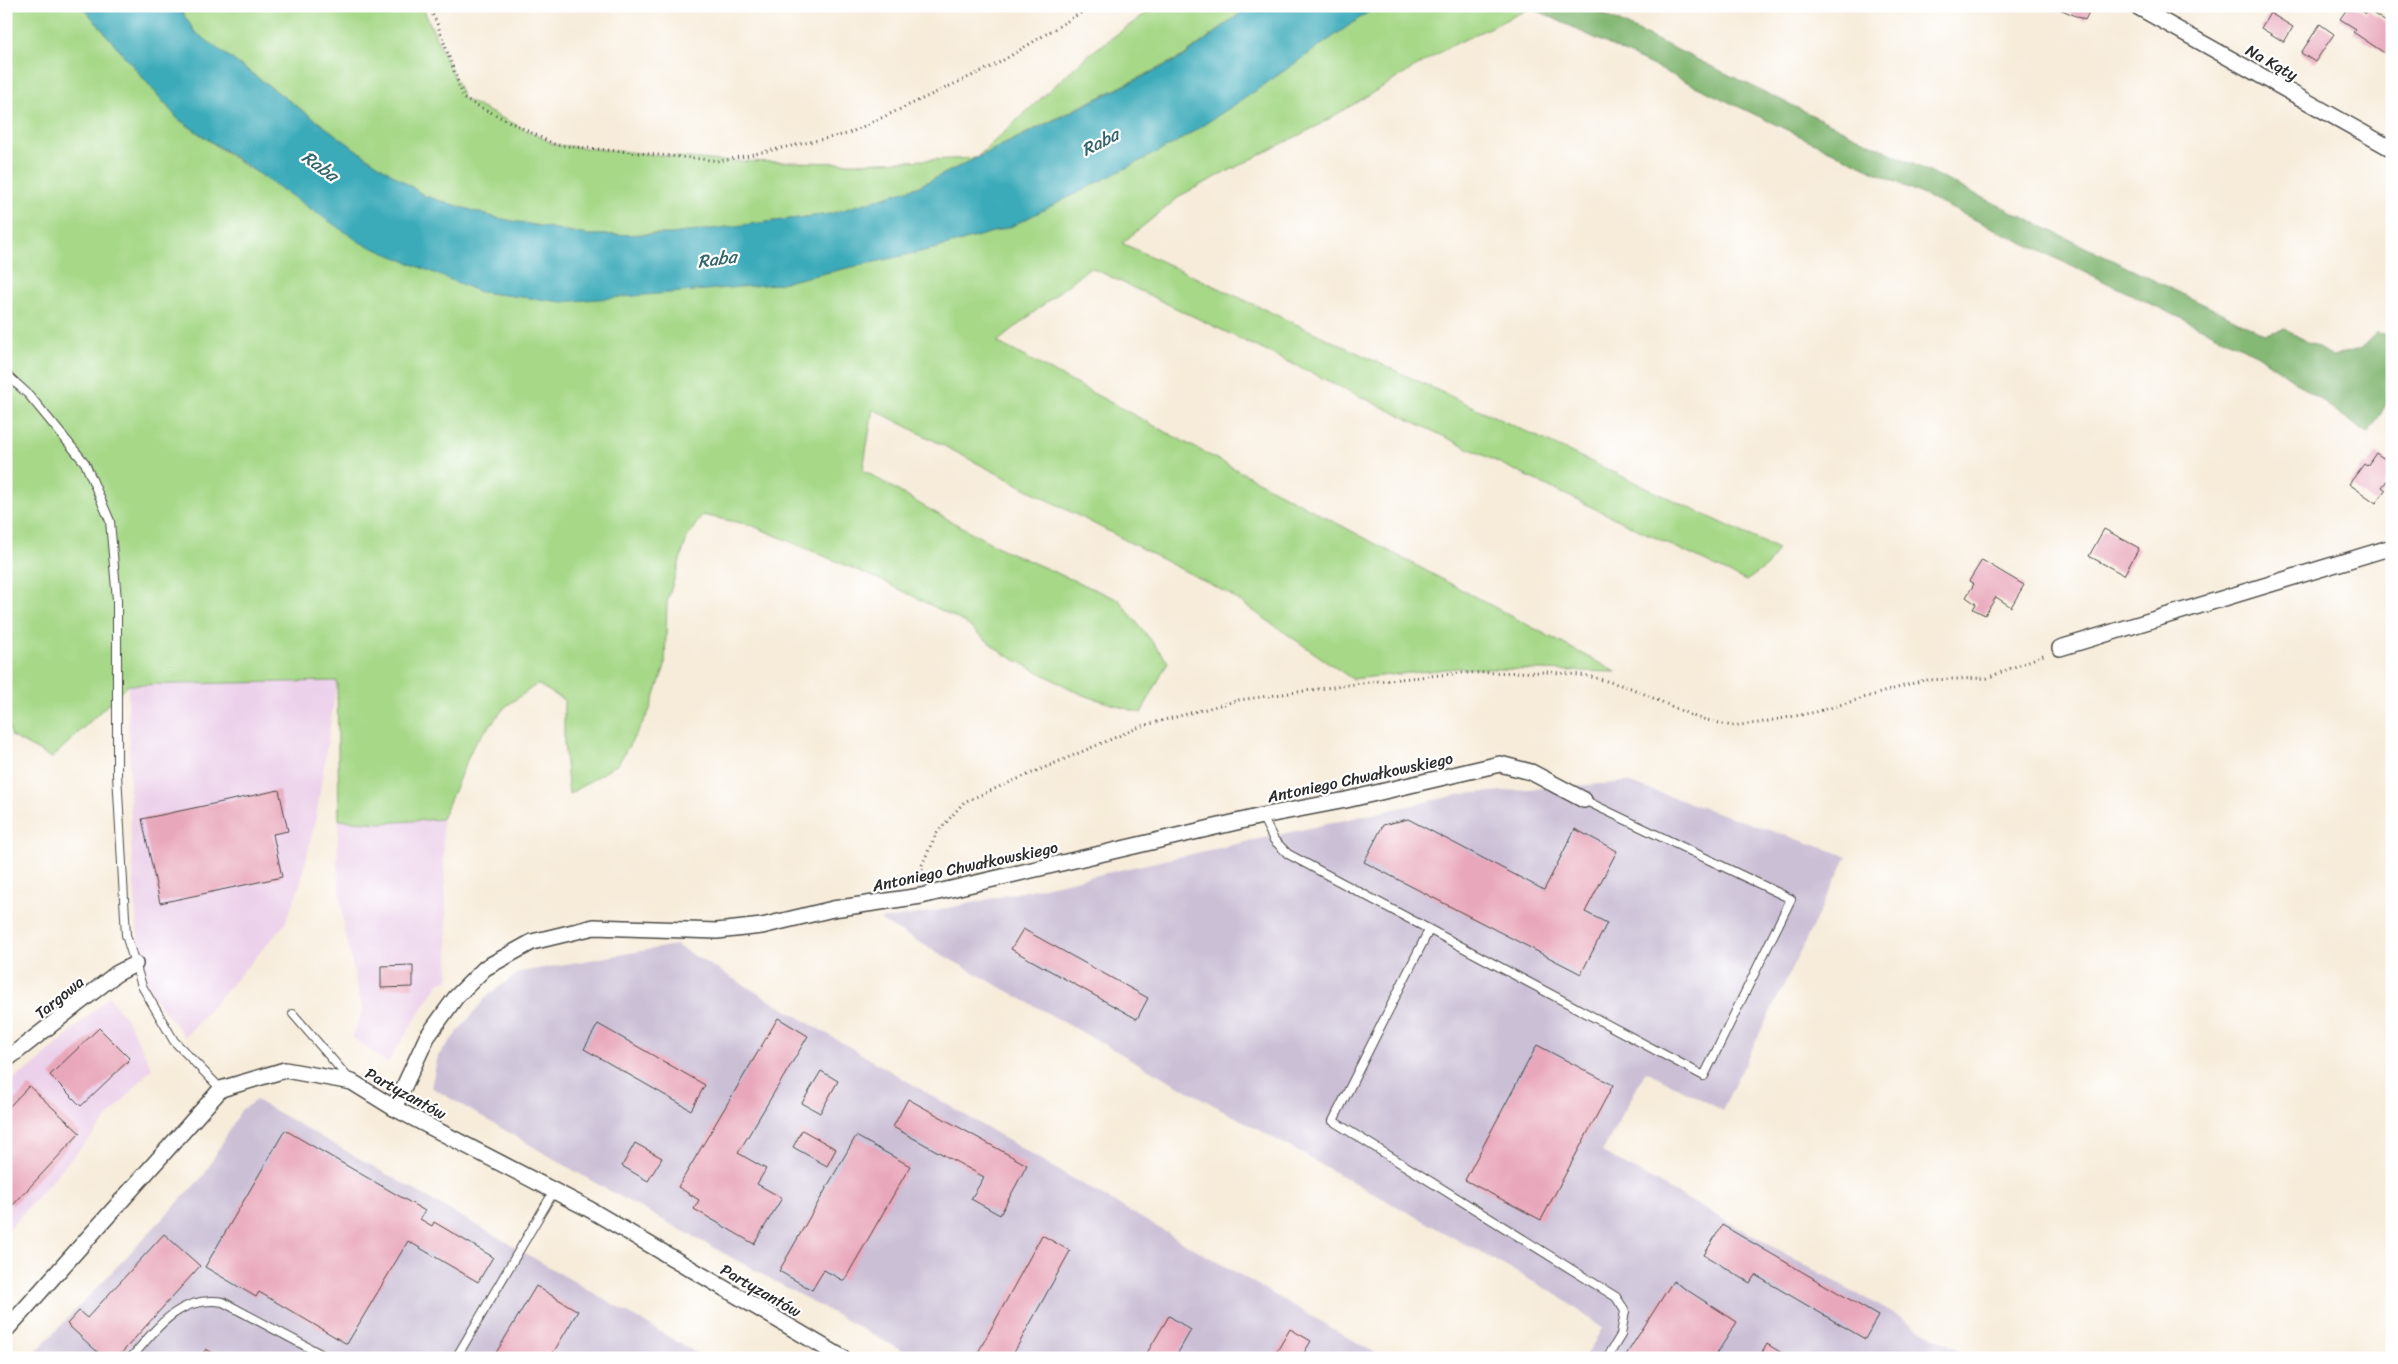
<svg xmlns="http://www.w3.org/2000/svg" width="2398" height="1364" viewBox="0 0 2398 1364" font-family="Sriracha,sans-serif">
  <rect width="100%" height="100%" fill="#fff"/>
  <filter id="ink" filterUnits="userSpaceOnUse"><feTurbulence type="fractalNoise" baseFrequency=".02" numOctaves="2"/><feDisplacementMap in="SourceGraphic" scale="10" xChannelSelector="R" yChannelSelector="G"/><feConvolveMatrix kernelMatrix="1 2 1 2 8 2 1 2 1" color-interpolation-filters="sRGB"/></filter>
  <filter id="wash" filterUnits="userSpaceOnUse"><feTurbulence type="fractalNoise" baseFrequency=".0096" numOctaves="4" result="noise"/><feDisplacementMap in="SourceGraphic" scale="20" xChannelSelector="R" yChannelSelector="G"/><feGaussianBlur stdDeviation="1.12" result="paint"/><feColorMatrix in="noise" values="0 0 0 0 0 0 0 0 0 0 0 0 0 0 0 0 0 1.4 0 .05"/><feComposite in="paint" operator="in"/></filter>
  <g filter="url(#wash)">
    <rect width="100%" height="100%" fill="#f7ecda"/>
    <!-- built -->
    <g fill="#ecd1ea">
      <path d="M337,681L316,817L301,882L285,924L185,1037L154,998L139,959L131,841L128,685Z"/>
      <path d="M442,819L449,979L439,983L387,1063L352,1037L363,1011L344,929L337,864L339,820L382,823Z"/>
      <path d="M109,997L128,1021L152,1068L6,1232V1084L37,1063Z"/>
    </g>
    <!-- industrial -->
    <g fill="#cbbfd5">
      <path d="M1627,782L1847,856L1722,1110L1646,1071L1602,1152L1973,1358H1585L1602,1328L1559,1296L879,920L931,912L1462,794Z"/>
      <path d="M676,945L1065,1174L1384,1358H915L590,1180L431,1087L438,1056L488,995L520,972Z"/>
      <path d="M256,1100L508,1243L705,1358H30L204,1175L241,1110Z"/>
    </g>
    <!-- green -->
    <g fill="#a6d887" stroke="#688259">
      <path d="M6,6H82L178,119L248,168L776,284L937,248L1010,227L1177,142L1248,96L1377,6H1535L1449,47L1317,126L1183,194L1122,243L1778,549L1767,566L1746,581L1090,267L997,342L1616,672L1457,668L1352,679L1229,594L873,409L863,470L925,507L1004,550L1119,600L1168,662L1141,713L1083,695L1002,653L964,622L885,582L751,525L702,515L687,538L667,602L665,666L649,712L618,764L569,794L564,743V700L537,684L505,707L473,746L442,819L382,823L339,820L337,681L128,685L52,758L11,736L6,708Z"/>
      <path d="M178,6H422L464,99L556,145L721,161L854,163L976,158L1087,56L1156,6H1250L1183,56L917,187L830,214L672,234L588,235L497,218L425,196L358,151L195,32Z"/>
    </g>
    <!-- forest -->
    <path fill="#84b874" stroke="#587250" d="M1535,6H1584L1605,15L2265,334L2285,329L2332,356L2360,349L2376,333L2392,335V395L2368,434L2258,355L1532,8Z"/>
    <!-- water -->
    <path fill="#3baab9" stroke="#336a72" d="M82,6H178L195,32L358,151L425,196L497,218L587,235L672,234L830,214L917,187L1183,57L1250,6H1377L1248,96L1177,142L1010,227L937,248L776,284L563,302L480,292L361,243L178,119Z"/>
    <g id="blocks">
      <!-- building -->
      <g fill="#e9a7bb">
        <path d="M2053,6H2092L2085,20Z"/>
        <path d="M2349,6H2355L2366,14L2368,10L2392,26V46L2386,54L2353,32L2356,29L2340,19Z"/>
        <path d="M2270,13L2293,27L2284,42L2261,28Z"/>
        <path d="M2320,24L2334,34L2315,62L2301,53Z"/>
        <path d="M2376,453L2392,464V474L2382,487L2386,490L2376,503L2349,484L2364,464L2367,466Z"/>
        <path d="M2104,529L2139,548L2124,575L2089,556Z"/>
        <path d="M1982,560L2024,585L2011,607L1996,597L1985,615L1973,609L1976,604L1966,597L1974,584L1969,581Z"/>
        <path d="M279,790L288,831L273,834L282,877L160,903L142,819Z"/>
        <path d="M1408,819L1544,890L1575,829L1617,851L1585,912L1607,923L1581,974L1364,862L1383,825Z"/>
        <path d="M1023,929L1148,998L1137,1019L1011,949Z"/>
        <path d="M413,965V987L381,988V966Z"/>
        <path d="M778,1018L808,1036L738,1153L766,1169L757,1184L782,1198L754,1244L694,1209L699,1200L678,1187Z"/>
        <path d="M598,1024L705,1085L691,1110L584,1049Z"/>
        <path d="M99,1028L130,1059L81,1106L50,1075Z"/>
        <path d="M1537,1045L1613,1085L1541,1220L1465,1180Z"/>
        <path d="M821,1071L838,1081L820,1113L802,1103Z"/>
        <path d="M29,1086L80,1133L13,1205L6,1199V1110Z"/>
        <path d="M908,1099L1027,1165L1000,1215L971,1199L984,1177L893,1127Z"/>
        <path d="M285,1130L425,1211L420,1219L432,1226L434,1222L493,1257L478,1282L408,1241L347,1344L259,1292L256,1297L205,1267Z"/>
        <path d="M802,1130L836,1149L827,1166L793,1147Z"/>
        <path d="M856,1136L910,1166L844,1281L824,1270L812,1290L779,1271Z"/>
        <path d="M635,1143L662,1158L648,1181L622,1166Z"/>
        <path d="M1722,1225L1878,1316L1865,1339L1755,1275L1750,1283L1704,1255Z"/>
        <path d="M164,1234L200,1266L117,1358H104L67,1324L79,1311L87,1318Z"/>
        <path d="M1042,1235L1070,1251L1011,1358H975Z"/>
        <path d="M1673,1281L1737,1322L1714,1358H1624Z"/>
        <path d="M536,1286L578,1311L550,1358H493Z"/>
        <path d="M1169,1316L1191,1330L1175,1358H1144Z"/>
        <path d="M1290,1329L1311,1341L1301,1358H1273Z"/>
        <path d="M1767,1344L1790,1358H1759Z"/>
        <path d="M206,1349L221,1358H201Z"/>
      </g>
    </g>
  </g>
  <g filter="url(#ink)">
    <use href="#blocks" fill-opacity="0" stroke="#4a4845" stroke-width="1"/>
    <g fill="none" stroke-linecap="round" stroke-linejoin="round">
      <defs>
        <g id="service">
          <path d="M6,374L29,395L85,463L110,521L117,600V774L126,935L142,986L174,1041L221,1089"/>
          <path d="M1262,816L1274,840L1288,854L1704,1076L1791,899L1584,800"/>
          <path d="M1429,930L1333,1121L1616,1297L1625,1311L1621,1335L1607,1358"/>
          <path d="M293,1014L351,1081"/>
          <path d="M131,1358C157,1328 179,1295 223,1302L328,1358"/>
          <path d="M456,1358L554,1191"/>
        </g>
        <g id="minor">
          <path d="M2136,6L2392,149"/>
          <path d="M2060,648L2392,547"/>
          <path d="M6,1060L116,974L135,964"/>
          <path d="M394,1108L427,1037L456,997L485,968L532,942L594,927L717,931L762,926L833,909L921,896L1262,816L1346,800L1500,764L1531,772L1584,800"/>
          <path d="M6,1330L221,1089L285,1070L352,1082L394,1108L589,1209L843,1358"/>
        </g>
      </defs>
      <!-- service casing -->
      <use href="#service" stroke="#4a4845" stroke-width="10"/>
      <!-- minor casing -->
      <use href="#minor" stroke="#4a4845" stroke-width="18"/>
      <!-- path -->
      <g stroke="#4a4845" stroke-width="3" stroke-dasharray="1 4" stroke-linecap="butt">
        <path d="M428,6L437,23L464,99L556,145L721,161L847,134L997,64L1092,6"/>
        <path d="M922,880V865L936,834L964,802L1142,726L1239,700L1369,682L1460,673L1549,672L1589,676L1631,688L1695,717L1731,726L1758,723L1816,712L1924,680L1987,678L2046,654"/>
      </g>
      <!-- service -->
      <use href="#service" stroke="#fff" stroke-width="8"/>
      <!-- minor -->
      <use href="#minor" stroke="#fff" stroke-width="15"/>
    </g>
  </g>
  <g text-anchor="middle" stroke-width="4.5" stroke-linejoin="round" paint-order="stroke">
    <!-- street labels -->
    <g font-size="16" fill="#2b2b2b" stroke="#fff">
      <text transform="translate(2272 62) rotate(29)" y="6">Na Kąty</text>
      <text transform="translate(1360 777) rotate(-12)" y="6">Antoniego Chwałkowskiego</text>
      <text transform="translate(965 866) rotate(-12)" y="6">Antoniego Chwałkowskiego</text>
      <text transform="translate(59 997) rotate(-39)" y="6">Targowa</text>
      <text transform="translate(406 1093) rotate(29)" y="6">Partyzantów</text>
      <text transform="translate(761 1290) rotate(30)" y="6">Partyzantów</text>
    </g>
    <!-- water labels -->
    <g font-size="18" font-style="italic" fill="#32646b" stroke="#fff">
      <text transform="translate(1100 142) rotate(-27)" y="6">Raba</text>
      <text transform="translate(320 166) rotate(35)" y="6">Raba</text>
      <text transform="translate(717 259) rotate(-8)" y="6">Raba</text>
    </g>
  </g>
  <!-- margin -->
  <rect width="2398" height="1364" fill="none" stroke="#fff" stroke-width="25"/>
</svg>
